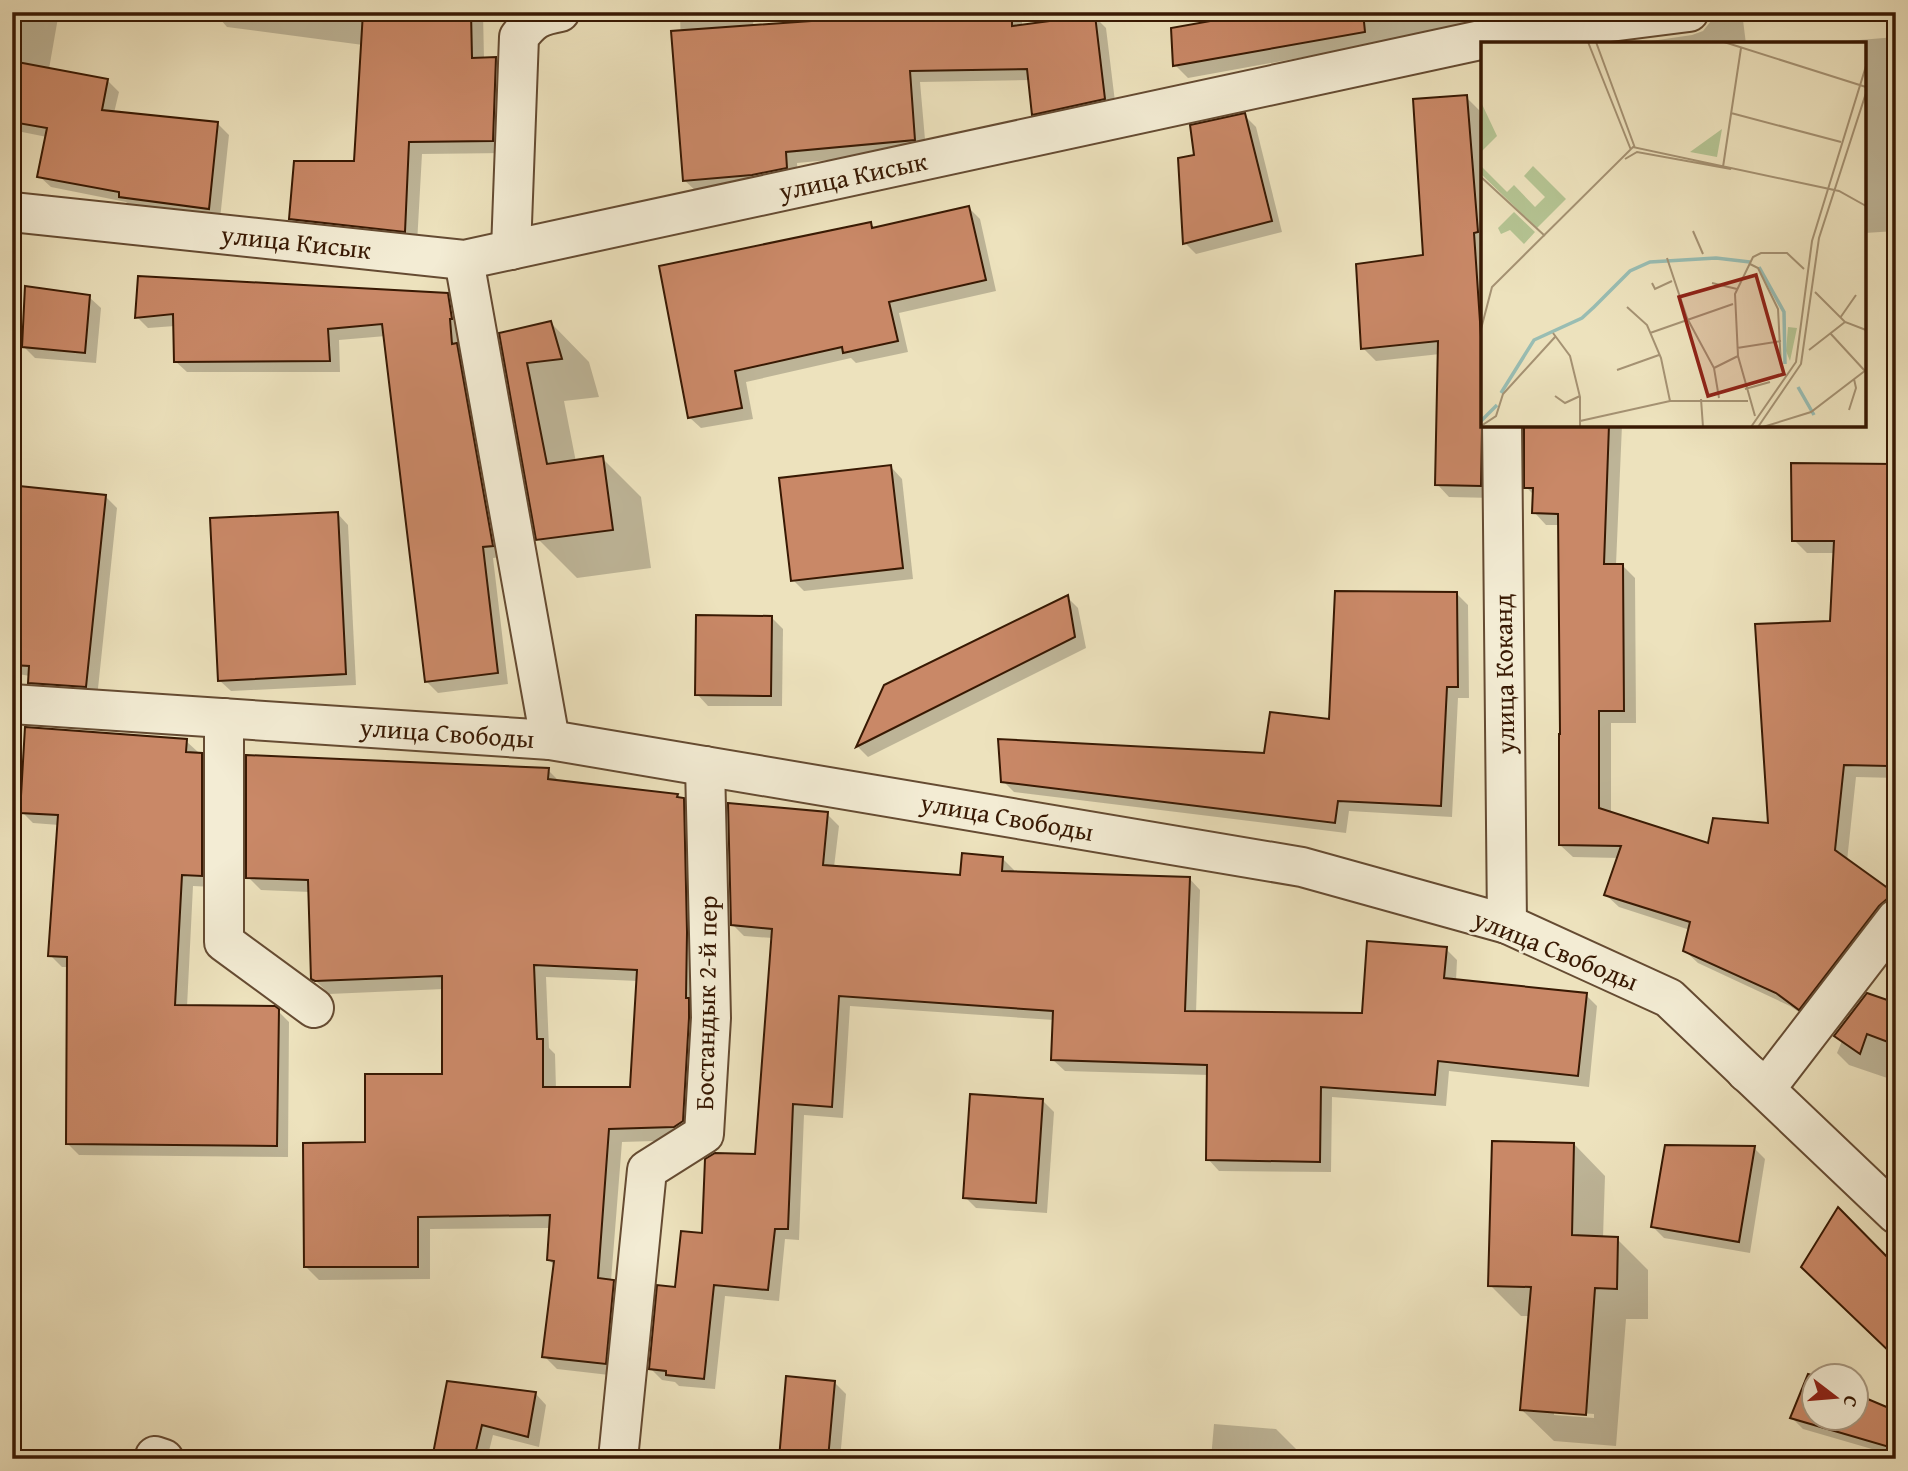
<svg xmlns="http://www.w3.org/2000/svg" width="1908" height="1471" viewBox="0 0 1908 1471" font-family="'Gentium Book Plus',serif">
  <rect width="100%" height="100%" fill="#ede2bd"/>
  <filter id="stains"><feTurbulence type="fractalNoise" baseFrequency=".00286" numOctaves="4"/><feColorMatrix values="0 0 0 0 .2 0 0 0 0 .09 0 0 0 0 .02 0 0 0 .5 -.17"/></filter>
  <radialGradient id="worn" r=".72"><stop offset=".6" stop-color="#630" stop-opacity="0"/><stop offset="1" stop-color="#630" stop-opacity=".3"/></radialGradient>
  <!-- shadow -->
  <g fill="#0003" fill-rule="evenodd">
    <path d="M12,12H59L49,69L107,80L119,92L114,113L217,123L229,135L220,219L132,208L126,202L51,187L39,176L47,137L12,130Z"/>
    <path d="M214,12H483L484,59H496L509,72L506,153L422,154L417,244L304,232L291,219L356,163L363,45L227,27Z"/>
    <path d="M680,12H754L753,27L841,20V12H1022V26L1095,17L1106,28L1116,110L1045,125L1034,114L1030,80L920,82L926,151L797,163L798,179L696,191L684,180Z"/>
    <path d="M1271,12H1552L1188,78L1175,65Z"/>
    <path d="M1712,12H1742L1746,44H1651V41L1692,35L1703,31L1711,21Z"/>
    <path d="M1896,37V231L1865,233L1864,44L1835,42Z"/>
    <path d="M1466,97L1479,110L1483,157V425H1497L1493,498L1449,497L1437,484L1440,354L1376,361L1363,348L1425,256Z"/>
    <path d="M1244,115L1256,127L1282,232L1196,254L1185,243L1196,156Z"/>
    <path d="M969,208L980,219L996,291L899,313L908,352L856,363L851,358L746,382L753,419L701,428L689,417L870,224L875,229Z"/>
    <path d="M140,278L447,295L458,306L503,557L493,558L508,684L438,693L426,681L386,336L339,340L340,372H187L175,361V326L148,328L137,317Z"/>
    <path d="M89,297L101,308L96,363L35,358L24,347Z"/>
    <path d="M551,323L589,362L599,397L564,401L576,462L602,458L641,497L651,568L577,578L538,539L501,334Z"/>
    <path d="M1526,425H1622L1616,565H1622L1635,578L1636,723H1611V813L1709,846L1770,825L1832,622L1835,553H1807L1794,540L1896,466V778L1856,777L1847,861L1896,896V916L1812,1021L1790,1006L1698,963L1685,951L1690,930L1619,907L1606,895L1618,858L1573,857L1560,845V525H1546L1534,512V495L1526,487Z"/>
    <path d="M891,467L902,479L913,579L804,591L793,580Z"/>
    <path d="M105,496L117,508L97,698L41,694L30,682V676L12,673V525H17Z"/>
    <path d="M337,513L348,525L356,685L231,691L219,680Z"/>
    <path d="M1457,594L1468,605L1469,698H1458L1452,817L1349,811L1346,833L1014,792L1003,781L1266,755L1331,721Z"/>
    <path d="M1067,597L1078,608L1086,648L868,757L858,747L885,687Z"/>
    <path d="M771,617L783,629L782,706H708L697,694Z"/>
    <path d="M186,741L198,752V755H201L213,766V887L193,886L187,1007L277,1010L289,1022L288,1157L79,1155L68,1144V967H62L50,955L59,825L33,823L22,812Z"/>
    <path d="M548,770L560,782L677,795L696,813L699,946L687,1140L622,1142L611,1281L626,1295L618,1376L557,1369L544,1356L555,1266L549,1260L551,1228L430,1229V1279L319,1280L306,1267L367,1144L444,1075V989L329,994L313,978L310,892L261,890L248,877ZM546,977L638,981L632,1089H556L555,1054L549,1048Z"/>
    <path d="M827,814L839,826L834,867L962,877L1002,858L1014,870V873L1189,878L1200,890L1196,1013L1363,1015L1446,949L1457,960L1456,981L1586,995L1597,1006L1589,1087L1449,1071L1446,1106L1332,1097L1331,1172L1219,1171L1208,1159L1209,1075L1065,1071L1053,1060L1054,1020L850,1006L843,1118L804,1115L799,1240L785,1239L779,1301L725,1296L715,1389L679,1386L675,1382L662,1380L651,1369L677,1289L704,1235L757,1156L773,938L744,936L732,924Z"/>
    <path d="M1896,1005V1081L1849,1065L1837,1053L1842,1041Z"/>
    <path d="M1042,1100L1054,1112L1047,1213L976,1208L965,1197Z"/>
    <path d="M1574,1144L1605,1176L1603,1238L1617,1239L1648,1270V1319H1626L1616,1446L1554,1441L1522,1410L1530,1316H1521L1490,1285ZM1554,1411L1594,1414V1418L1554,1415Z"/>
    <path d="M1754,1148L1765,1159L1750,1253L1664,1238L1653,1227Z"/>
    <path d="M834,1382L846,1394L840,1459H781Z"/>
    <path d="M448,1383L535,1393L546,1405L539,1447L493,1435L487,1459H434Z"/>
    <path d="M1856,1396L1896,1413V1456L1803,1429L1792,1418H1856Z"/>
    <path d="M1214,1424L1276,1429L1299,1452V1459H1211Z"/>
  </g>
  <!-- building -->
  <g fill="#c98867" stroke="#381903" stroke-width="2" fill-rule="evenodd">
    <path d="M363,12H471L472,58L496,57L493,141L409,142L405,232L289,219L294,161H354Z"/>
    <path d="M839,12H1012V26L1095,15L1105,99L1032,115L1027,69L910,71L915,140L786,152L787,168L752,175L683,181L671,31L839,19Z"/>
    <path d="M1261,12H1363L1365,32L1173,66L1171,28Z"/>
    <path d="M12,61L108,79L102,110L218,122L209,209L119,197V192L37,177L47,128L12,122Z"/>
    <path d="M1467,95L1478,232L1474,233L1483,366L1481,486L1435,485L1438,341L1361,349L1356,264L1423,255L1413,99Z"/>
    <path d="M1245,113L1272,221L1183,244L1178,158L1194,155L1190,125Z"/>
    <path d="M969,206L986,280L889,302L898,341L843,353L842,347L735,371L742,408L688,418L659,266L871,222L872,228Z"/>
    <path d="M138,276L448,293L452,319H450L452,344L457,343L493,546L483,547L498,673L425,682L382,324L328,329L330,361L174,362L173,314L135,318Z"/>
    <path d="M25,286L90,295L85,353L22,347Z"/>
    <path d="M551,321L562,359L527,363L547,464L603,456L613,530L536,540L499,333Z"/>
    <path d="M1524,425H1609L1604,564H1623L1624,711H1599V808L1708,843L1713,818L1768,823L1755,624L1830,621L1834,541H1792L1791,463L1896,464V697H1892L1888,766L1844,765L1835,850L1896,894V898L1887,899L1879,906L1799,1010L1776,993L1683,951L1690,922L1604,895L1621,846L1559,845V734H1560L1558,514L1532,513L1533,488H1524Z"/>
    <path d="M891,465L903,568L791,581L779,478Z"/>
    <path d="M19,486L106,495L86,687L28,683L29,666L12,665V551Z"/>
    <path d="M338,512L346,674L218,681L210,518Z"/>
    <path d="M1335,591L1457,592L1458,687H1447L1441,806L1338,801L1335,823L1001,782L998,739L1264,753L1270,712L1329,719Z"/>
    <path d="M1068,595L1075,637L856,747L884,685Z"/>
    <path d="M696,615L772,616L771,696L695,695Z"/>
    <path d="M25,727L187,739L186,752L202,753V876L182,875L175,1005L275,1006L279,1009L277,1146L66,1144L67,957L48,956L58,815L20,813Z"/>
    <path d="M246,755L549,768L548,779L678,794L677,797L684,798L687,932L686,998H689V1018L683,1121L674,1127L609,1129L598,1278L614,1280L606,1364L542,1357L554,1261L547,1260L550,1215L418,1217V1267H304L303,1143L365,1142V1074H442V976L315,981L311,979L308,880L246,878ZM534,965L637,970L630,1087H543V1039H537Z"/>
    <path d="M728,803L828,812L823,865L960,875L962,853L1003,857L1002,871L1190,877L1185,1011L1362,1013L1367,941L1447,947L1444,978L1587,993L1578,1076L1438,1061L1435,1095L1321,1087L1320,1162L1206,1160L1207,1065L1051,1060L1053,1011L839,996L832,1107L793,1104L788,1229H775L768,1290L714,1285L704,1379L666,1375V1371L649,1369L657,1285L675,1287L681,1231L702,1233L705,1159L715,1153L755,1154L772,929L731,925Z"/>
    <path d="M1867,993L1896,1003V1045L1867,1034L1860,1054L1834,1036Z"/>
    <path d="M970,1094L1043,1099L1036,1203L963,1198Z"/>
    <path d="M1492,1141L1574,1143L1572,1235L1618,1237L1617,1289L1595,1288L1586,1415L1520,1410L1531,1287L1488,1286Z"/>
    <path d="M1665,1145L1755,1146L1739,1242L1651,1227Z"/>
    <path d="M1838,1207L1896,1266V1358L1801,1267Z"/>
    <path d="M1808,1374L1815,1376L1814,1418H1856V1394L1896,1411V1449L1790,1418Z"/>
    <path d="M786,1376L835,1381L828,1459H779Z"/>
    <path d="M447,1381L536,1392L528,1437L482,1425L474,1459H432Z"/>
  </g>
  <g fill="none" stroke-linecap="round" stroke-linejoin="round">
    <defs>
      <g id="street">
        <path d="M12,212L464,260L1499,36L1689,12"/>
        <path d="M511,250L519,37C532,20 538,16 560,12"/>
        <path d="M464,260L550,740"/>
        <path d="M1502,425L1507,924"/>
        <path d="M12,704L550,740L1302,867L1507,924L1669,998L1896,1214"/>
        <path d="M224,718V942L314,1008"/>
        <path d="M1746,1072L1767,1087L1896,919"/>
        <path d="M155,1456L164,1459"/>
        <path d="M618,1459L647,1170L704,1134L711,1018L705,766"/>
      </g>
    </defs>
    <!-- street casing -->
    <use href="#street" stroke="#654b32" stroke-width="42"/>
    <!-- street -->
    <use href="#street" stroke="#f3ecd4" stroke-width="38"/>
  </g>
  <g text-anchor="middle" stroke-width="5" stroke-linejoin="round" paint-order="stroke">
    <!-- street labels -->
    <g font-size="26" fill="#381903" stroke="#f3ecd4">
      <text transform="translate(853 176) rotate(-12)" y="9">улица Кисык</text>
      <text transform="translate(296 242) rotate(6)" y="9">улица Кисык</text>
      <text transform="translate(1504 674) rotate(-91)" y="9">улица Коканд</text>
      <text transform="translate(447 733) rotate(4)" y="9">улица Свободы</text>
      <text transform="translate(1007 817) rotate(10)" y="9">улица Свободы</text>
      <text transform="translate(1556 950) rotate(22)" y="9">улица Свободы</text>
      <text transform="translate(706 1003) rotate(-89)" y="9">Бостандык 2-й пер</text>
    </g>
  </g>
  <!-- overview -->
  <g transform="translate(1481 42)">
    <rect width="385" height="385" fill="#ede2bd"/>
    <path d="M0,60L16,94L0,110ZM241,87L236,115L209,110ZM0,124L26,150L33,143L54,165L64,155L43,134L52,124L85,157L56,186L0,132ZM33,170L54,190L43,202L29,188L20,192L17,186ZM307,285L316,286L309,319L305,309Z" fill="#b5c493"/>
    <path fill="none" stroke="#99bdb3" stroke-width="3.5" d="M278,225L303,270L304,322M112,266L149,229L169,220L235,216L269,220M317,345L333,373M20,351L53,298L101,276L113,265M0,379L16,363"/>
    <path fill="none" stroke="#a59273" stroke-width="2" d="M107,0L150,108M115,0L154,106M243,0L385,45M250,71L360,100M144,117L156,110L250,127M242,125L260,6M0,135L64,194M212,189L222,212M186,216L206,276L233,326L238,356M269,222L277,226L297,267L300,324M171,241L174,247L191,239M231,241L256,247M334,250L364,280L385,288M146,265L166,283L180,316L189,359M359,276L375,253M0,287L11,245L152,105L358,149L385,164M72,291L89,314L99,355V385M169,291L252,262M349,291L384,329M256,306L300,299M328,308L364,280M233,326L257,314M136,328L178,313M264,347L289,340M74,354L84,361L99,354M220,357L222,385M368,368L375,346L373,337M274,374L257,314L254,252L272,215L280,211H306L323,227M99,379L189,359H267M0,384L15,374L22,352L74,295M270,385L315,320L331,199L385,24M277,385L320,322L338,196L385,51M282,385L330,370L385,328"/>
    <path fill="#8f2418" fill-opacity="0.15" stroke="#8f2418" stroke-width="3.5" d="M275,233L303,332L227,354L198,255Z"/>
    <rect width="385" height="385" fill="none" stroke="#381903" stroke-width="3.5"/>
  </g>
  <!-- margin -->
  <rect width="1908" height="1471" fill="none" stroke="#ede2bd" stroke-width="42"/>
  <rect x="14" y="14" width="1880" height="1443" fill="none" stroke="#381903" stroke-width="3.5"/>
  <rect x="21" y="21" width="1866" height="1429" fill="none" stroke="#381903" stroke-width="2"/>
  <!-- north arrow -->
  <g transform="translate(1835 1397) rotate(106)"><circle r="33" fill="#f3ecd4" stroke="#a89880" stroke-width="2"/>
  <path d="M0-5L12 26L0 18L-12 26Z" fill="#8f2418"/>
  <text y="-10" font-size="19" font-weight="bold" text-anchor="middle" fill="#381903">С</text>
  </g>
  <rect width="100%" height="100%" filter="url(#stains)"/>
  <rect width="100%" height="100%" fill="url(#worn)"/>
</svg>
